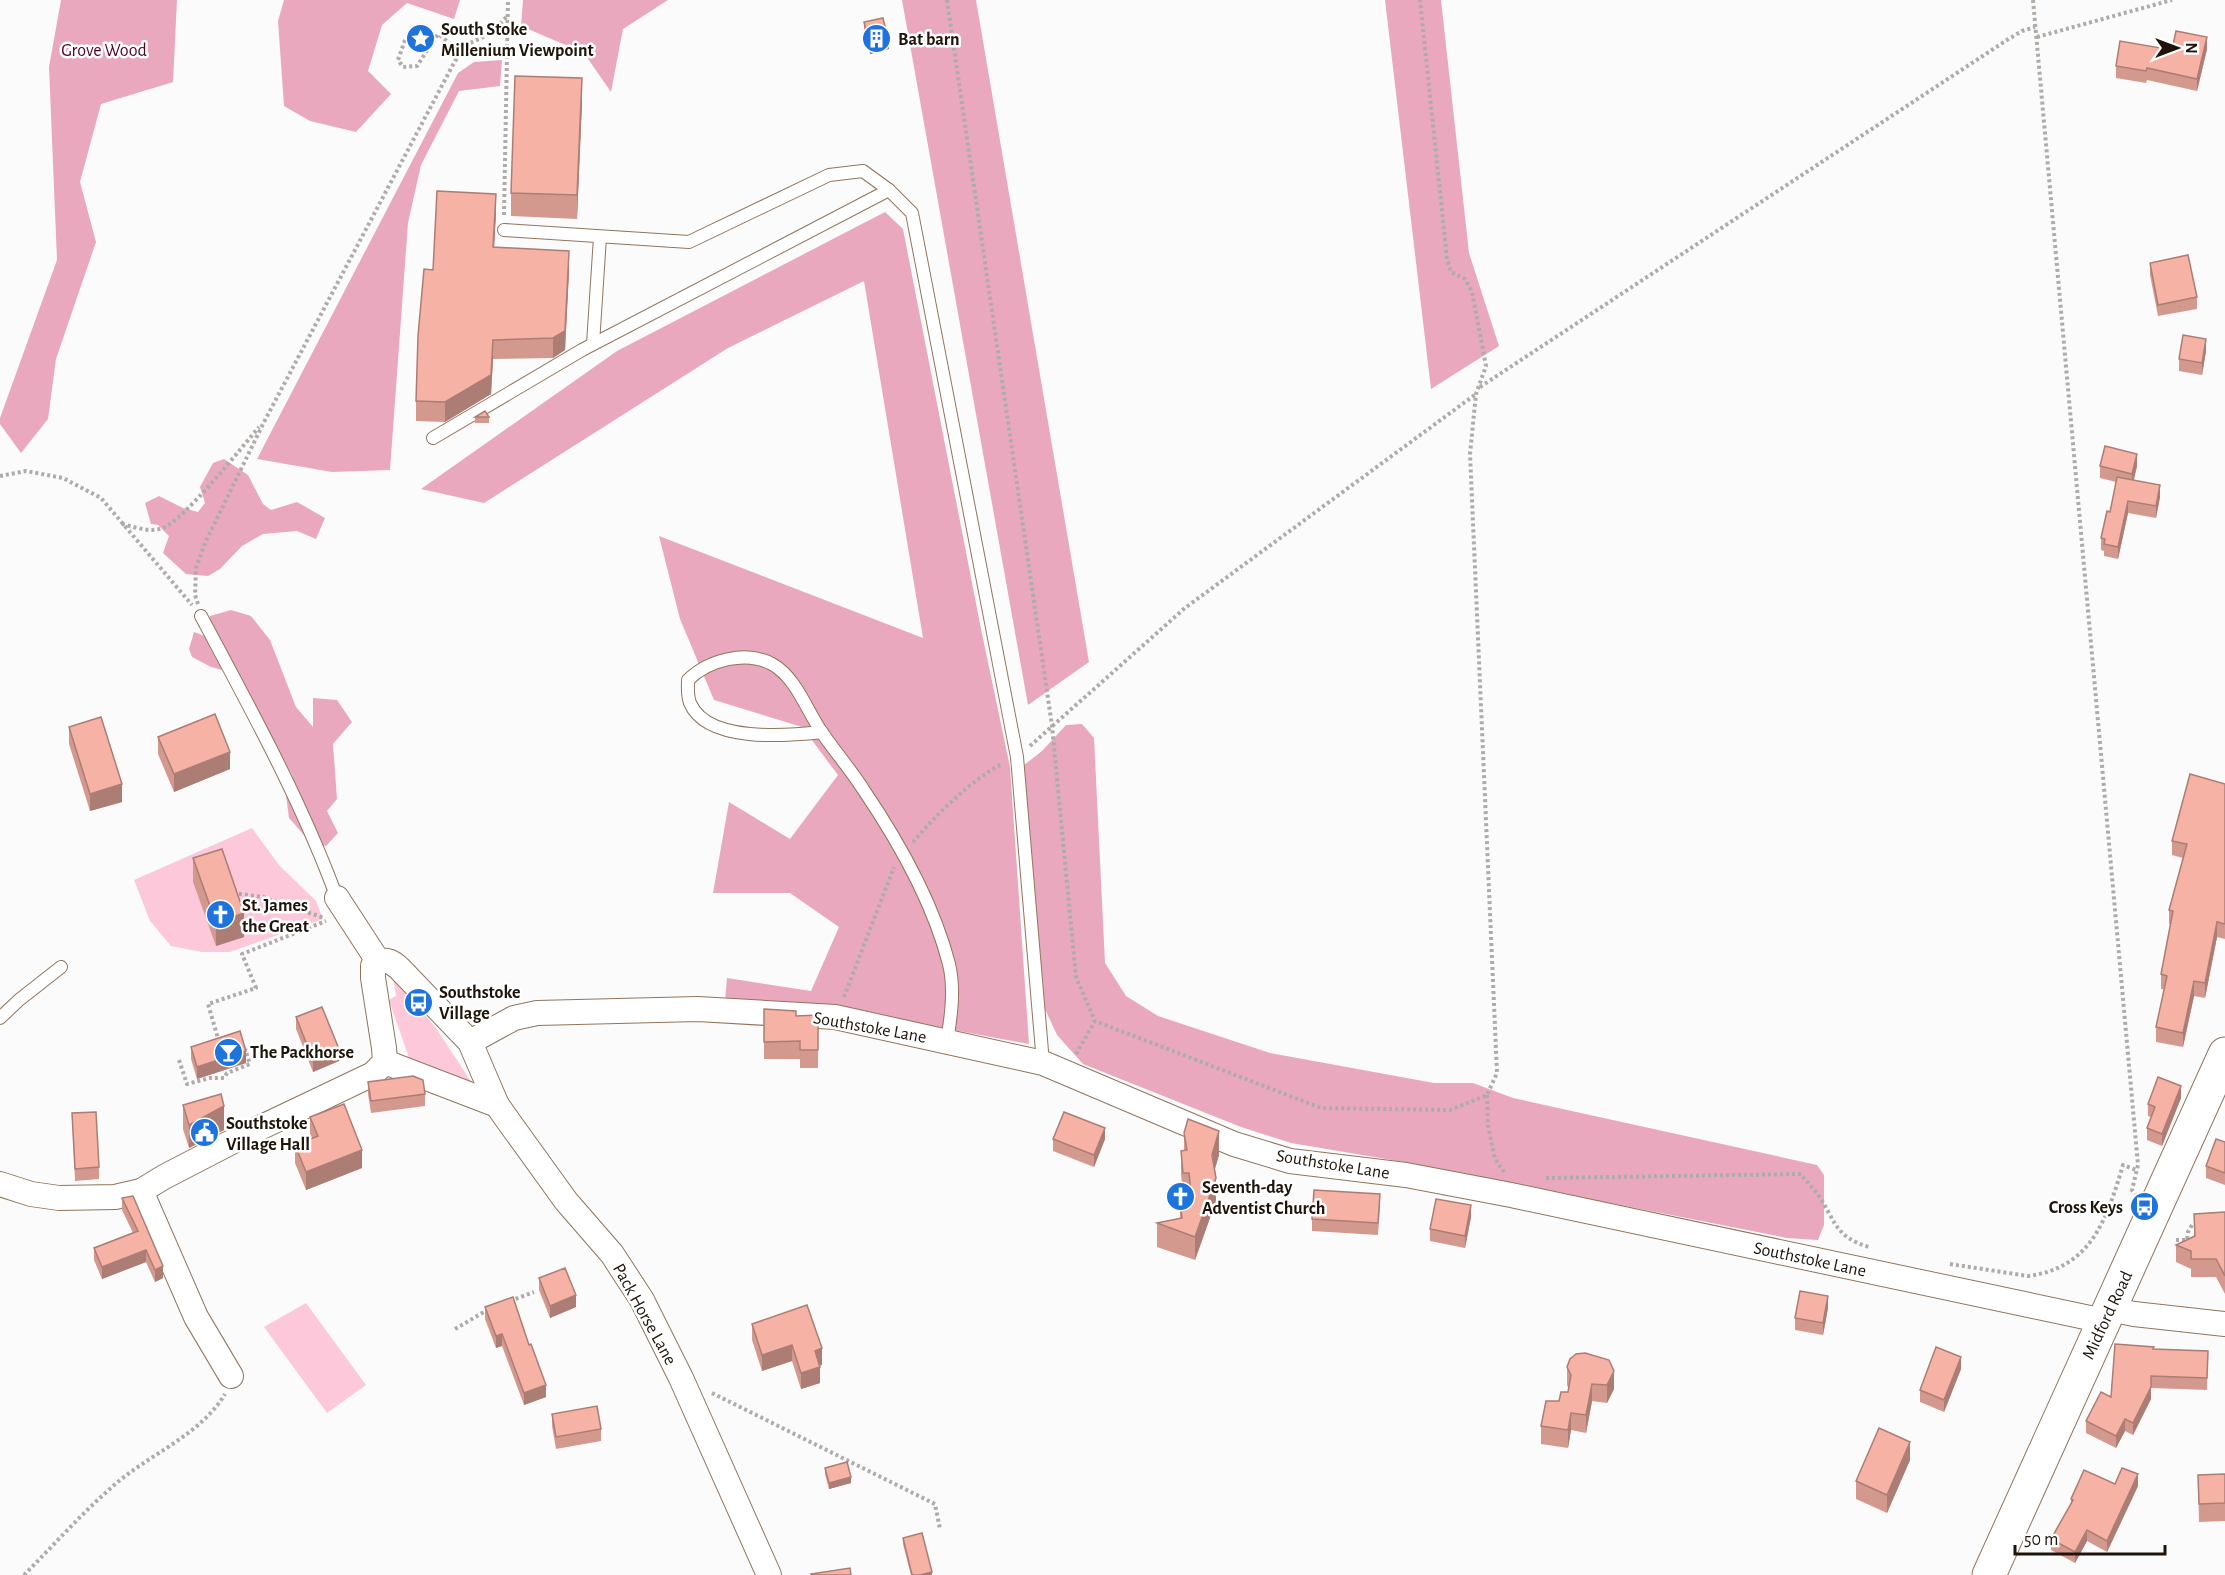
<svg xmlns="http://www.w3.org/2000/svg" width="2225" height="1575" viewBox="0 0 2225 1575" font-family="'Alegreya Sans',sans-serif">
  <rect width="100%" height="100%" fill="#fbfbfb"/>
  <!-- green -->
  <g fill="#fdc9da">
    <path d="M252,828L279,865L316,901L323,919L230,952H202L171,946L150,921L134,880Z"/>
    <path d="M393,977L436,1028L476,1089L415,1064L409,1058L389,1000L396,996Z"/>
    <path d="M306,1303L366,1385L327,1413L264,1327Z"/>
  </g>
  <!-- forest -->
  <g fill="#eaa8be">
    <path d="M61,0H177L173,82L101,104L80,182L96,242L56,359L48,419L21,453L0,424V418L57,260L49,67Z"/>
    <path d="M284,0H460L454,19L407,3L382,25L368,71L391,94L356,132L310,121L284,106L278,21Z"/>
    <path d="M523,0H668L623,29L611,92L584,53L521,26Z"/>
    <path d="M902,0H976L1089,662L1028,705Z"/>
    <path d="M1385,0H1441L1469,253L1499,346L1431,389Z"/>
    <path d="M502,60L500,86L459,91L421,165L408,223L390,470L332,472L257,459L458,73L474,62Z"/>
    <path d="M885,212L903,229L981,629L1010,767L1029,1044L829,1007L725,1001L727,978L811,991L839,927L790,893H713L729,802L790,839L838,775L802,727L714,700L680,619L659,536L923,638L864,281L728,348L484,503L421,489L617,351Z"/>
    <path d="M224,459L248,475L263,504L271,510L297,502L325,518L316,539L297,531L263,534L242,546L220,569L208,576L186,574L163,553L169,536L158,525L151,524L145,503L159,496L183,508L198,512L205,503L200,487L213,463Z"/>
    <path d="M231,610L251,616L270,640L296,707L313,727V698L337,700L352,722L333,744L337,799L327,811L338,833L326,846L310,842L289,818L285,787L293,777L265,725L226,671L211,667L192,657L189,649L194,632L205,636L210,616Z"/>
    <path d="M1082,724L1094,738L1105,963L1126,996L1158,1016L1270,1053L1434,1083H1473L1513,1098L1817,1165L1824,1175V1225L1818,1240L1787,1238L1398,1161L1291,1143L1241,1127L1083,1064L1057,1035L1045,1009L1024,765L1042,751L1066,725Z"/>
  </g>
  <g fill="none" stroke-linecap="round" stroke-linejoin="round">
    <defs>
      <g id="lane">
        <path d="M504,230L689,242L829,175L863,171L889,190"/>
        <path d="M593,344L600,237"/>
        <path d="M433,438L582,350L889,190L912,213L1017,757L1043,1063"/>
        <path d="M201,616C250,708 301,800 337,898"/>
        <path d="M822,732C786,736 707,743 690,703C687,695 688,688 688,680C708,660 746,650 772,664C797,678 807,712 823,734C836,753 851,770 863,789C899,842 933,902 949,964C955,989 951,1017 947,1041"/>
        <path d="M0,1018L19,1000L61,967"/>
      </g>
      <g id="street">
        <path d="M337,898L378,961C387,959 392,962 399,968L470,1042L497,1105L509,1122L566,1201L612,1254L642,1300L681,1378L769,1575"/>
        <path d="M470,1042L514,1018L537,1013L698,1009L835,1017L1043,1063L1234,1144L1290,1161L1406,1175L1511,1195L2104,1321"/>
        <path d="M385,1062L497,1105"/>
        <path d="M0,1184L31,1194L59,1198L115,1197L141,1191L164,1177L245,1135L373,1074L385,1062L384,1048L373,978V966L378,961"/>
        <path d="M141,1191L196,1317L231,1376"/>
        <path d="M2109,1309L2134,1314L2225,1324"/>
      </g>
      <path id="secondary" d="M1989,1575L2225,1054"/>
    </defs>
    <!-- lane casing -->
    <use href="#lane" stroke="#90755c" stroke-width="14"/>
    <!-- street casing -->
    <use href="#street" stroke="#90755c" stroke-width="26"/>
    <!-- secondary casing -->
    <use href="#secondary" stroke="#90755c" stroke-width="35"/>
    <!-- path -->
    <g stroke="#afaba8" stroke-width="4" stroke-dasharray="3 3" stroke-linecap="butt">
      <path d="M947,0L1052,726L1076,977L1095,1021L1321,1108L1450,1110L1487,1095L1497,1073L1470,454L1476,394L1486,366L1472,292L1465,279L1451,272L1447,259L1420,0"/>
      <path d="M2033,0L2138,1165L2132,1190L2135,1194"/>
      <path d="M2037,37L2172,0"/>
      <path d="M405,40L398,60L403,67L417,66L438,34L461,52"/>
      <path d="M504,215L508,0"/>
      <path d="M1480,387L2007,40L2022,31L2035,27"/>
      <path d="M0,476L26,471L63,478L101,498L192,605"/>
      <path d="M122,524C135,527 150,533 163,528C183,521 242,447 259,427"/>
      <path d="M198,604L195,595L196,568L205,543L264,422L455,61L470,43L492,33L508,15"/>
      <path d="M1030,746L1185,608L1476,394"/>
      <path d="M913,842C935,816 972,779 1002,764"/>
      <path d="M233,893L263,897L324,918"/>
      <path d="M844,997L894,867"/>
      <path d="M219,1042L208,1004L256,988L242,954L326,921"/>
      <path d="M1076,1054L1095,1021"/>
      <path d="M179,1060L187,1084L210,1078H224L227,1073L250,1064L245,1049"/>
      <path d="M1487,1095L1488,1126L1495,1159L1504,1172"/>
      <path d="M1546,1178L1801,1174C1806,1181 1812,1187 1817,1193C1835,1219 1834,1237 1869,1247"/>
      <path d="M2176,1240H2187L2188,1232L2192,1225L2197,1224"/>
      <path d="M1950,1264L2028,1276C2092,1268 2107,1218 2123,1165L2136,1170"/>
      <path d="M510,1301L534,1292"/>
      <path d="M455,1329L489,1309"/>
      <path d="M712,1393L935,1504L940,1529"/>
      <path d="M24,1575C53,1546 81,1514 112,1487C147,1455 200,1436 225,1394"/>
    </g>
    <!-- lane -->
    <use href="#lane" stroke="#fff" stroke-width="12"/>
    <!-- street -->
    <use href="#street" stroke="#fff" stroke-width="24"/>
    <!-- secondary -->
    <use href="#secondary" stroke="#fff" stroke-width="33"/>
  </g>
  <!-- wall -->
  <g fill="#d3998e">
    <path d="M864,22L889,49L870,54L864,28Z"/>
    <path d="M2207,49L2197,91L2147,80L2146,83L2116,78V66L2172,50Z"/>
    <path d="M582,102L577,219L511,216V193Z"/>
    <path d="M496,213L494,247L569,271L565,350L553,358L493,359L491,394L445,422L416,421V401L433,270Z"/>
    <path d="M2150,263L2197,297V309L2158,316L2150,275Z"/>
    <path d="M2206,351L2202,375L2179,371V359Z"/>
    <rect x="475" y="417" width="14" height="6"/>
    <path d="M2100,466H2137L2134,480L2160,497L2156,518L2128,513L2118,559L2104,556V551L2101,550V538L2110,512L2116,482L2100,478Z"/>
    <path d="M69,727L122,802L90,811L69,744Z"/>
    <path d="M158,737L230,769L174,792L158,754Z"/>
    <path d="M2225,784V939L2217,937L2205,998L2194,996L2183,1047L2156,1042V1027L2164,989H2161V974L2171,924H2169V910L2183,858L2172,855V841Z"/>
    <path d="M193,858L244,937L216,946L193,882Z"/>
    <path d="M764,1009L796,1016L818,1015V1068H800V1059H764Z"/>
    <path d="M296,1017L339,1061L313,1072L296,1029Z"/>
    <path d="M191,1047L246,1063L197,1079L191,1059Z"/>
    <path d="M368,1082L425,1094V1106L371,1113L368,1094Z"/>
    <path d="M2181,1098L2162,1146L2147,1140V1128L2151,1117L2148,1116V1104Z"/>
    <path d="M183,1105L224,1130L189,1148L183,1129Z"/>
    <path d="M72,1113L99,1167V1179L75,1181Z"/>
    <path d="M310,1117L362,1168L306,1190L295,1163V1145L312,1138L310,1134Z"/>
    <path d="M1184,1133L1219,1155L1215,1169L1216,1201L1195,1260L1157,1247V1223L1180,1218V1204L1190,1202L1189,1197H1183L1181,1174V1151L1184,1150Z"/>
    <path d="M1053,1139H1105L1094,1167L1053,1151Z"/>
    <path d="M2225,1141V1185L2206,1178V1166Z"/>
    <path d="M122,1198L163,1278L155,1282L146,1262L102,1279L94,1260V1248L133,1233L122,1210Z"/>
    <path d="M1380,1206L1378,1235L1312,1231V1219Z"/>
    <path d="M2225,1212V1294L2216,1277H2191V1269L2176,1262V1245L2194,1236V1214Z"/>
    <path d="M1471,1217L1465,1248L1430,1241V1229Z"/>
    <path d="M539,1278L576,1307L550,1318L539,1290Z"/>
    <path d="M807,1305L822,1365H819L820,1383L801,1389L792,1361L762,1371L752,1340V1324Z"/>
    <path d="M485,1307L546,1397L524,1405L502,1346L496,1348L485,1319Z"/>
    <path d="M1828,1308L1823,1335L1795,1330V1318Z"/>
    <path d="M2153,1349L2208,1351L2207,1390L2151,1388V1399L2133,1435L2125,1431L2116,1448L2086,1433V1421L2111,1397Z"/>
    <path d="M1570,1359L1614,1389L1607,1403L1592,1401L1586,1433L1571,1430L1568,1448L1541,1444V1426L1559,1401L1568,1392V1387L1567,1385V1367Z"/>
    <path d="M1961,1369L1944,1412L1920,1402V1390Z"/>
    <path d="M552,1414L601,1429V1441L556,1449L552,1426Z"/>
    <path d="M1910,1460L1887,1513L1856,1499V1481Z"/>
    <path d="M825,1468L851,1483L829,1489L825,1474Z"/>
    <path d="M2225,1474V1521L2199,1522L2198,1475Z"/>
    <path d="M2115,1484L2138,1486L2107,1552L2087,1541L2075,1563L2051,1550V1539L2071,1503V1499Z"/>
    <path d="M903,1538L932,1575H911L903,1544Z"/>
  </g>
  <!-- shaded-wall -->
  <g fill="#ac7d74">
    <path d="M2207,37V49L2197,91V79Z"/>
    <path d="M889,43V49L870,54V48Z"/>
    <path d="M582,78V102L577,219V195Z"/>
    <path d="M496,194V213L493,266V247Z"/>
    <path d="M569,251V271L565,350L553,358V338Z"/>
    <path d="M2206,339V351L2202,375V363Z"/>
    <path d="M493,340V359L491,394L445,422V402Z"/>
    <path d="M2137,454V466L2132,486V474Z"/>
    <path d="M2160,485V497L2156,518V506Z"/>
    <path d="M2128,501V513L2118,559V547Z"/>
    <path d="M230,752V769L174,792V774Z"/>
    <path d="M122,784V802L90,811V794Z"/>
    <path d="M244,913V937L216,946V923Z"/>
    <path d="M2217,922V937L2205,998V983Z"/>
    <path d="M2194,981V996L2183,1047V1033Z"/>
    <path d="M339,1049V1061L313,1072V1060Z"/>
    <path d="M246,1051V1063L197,1079V1067Z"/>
    <path d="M2181,1086V1098L2162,1146V1134Z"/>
    <path d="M224,1106V1130L189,1148V1125Z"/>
    <path d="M1105,1128V1139L1094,1167V1155Z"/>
    <path d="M1219,1131V1155L1212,1178V1155Z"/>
    <path d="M362,1150V1168L306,1190V1172Z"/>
    <path d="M1216,1178V1201L1195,1260V1237Z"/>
    <path d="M1471,1205V1217L1465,1248V1236Z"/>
    <path d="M146,1250V1262L102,1279V1267Z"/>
    <path d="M163,1266V1278L155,1282V1270Z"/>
    <path d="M576,1295V1307L550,1318V1306Z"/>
    <path d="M1828,1296V1308L1823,1335V1323Z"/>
    <path d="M502,1334V1346L496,1348V1336Z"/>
    <path d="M792,1345V1361L762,1371V1355Z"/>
    <path d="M822,1348V1365L815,1367V1351Z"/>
    <path d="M1961,1357V1369L1944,1412V1400Z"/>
    <path d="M820,1367V1383L801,1389V1373Z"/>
    <path d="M1614,1371V1389L1607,1403V1385Z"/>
    <path d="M2151,1376V1399L2133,1435V1423Z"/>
    <path d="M1592,1384V1401L1586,1433V1415Z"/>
    <path d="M546,1385V1397L524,1405V1393Z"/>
    <path d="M1571,1413V1430L1568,1448V1430Z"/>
    <path d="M2125,1419V1431L2116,1448V1436Z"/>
    <path d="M1910,1442V1460L1887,1513V1495Z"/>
    <path d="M2138,1474V1486L2107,1552V1541Z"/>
    <path d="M851,1477V1483L829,1489V1483Z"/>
    <path d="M2087,1530V1541L2075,1563V1552Z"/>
    <path d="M932,1572V1575H920Z"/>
  </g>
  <!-- building -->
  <g fill="#f5b2a5" stroke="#ac7d74" stroke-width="1.5">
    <path d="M883,18L889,43L870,48L864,22Z"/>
    <path d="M2176,31L2207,37L2197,79L2147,68L2146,71L2116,66L2120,41L2172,50Z"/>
    <path d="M515,76L582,78L577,195L511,193Z"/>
    <path d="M437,191L496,194L493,247L569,251L565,331L553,338L493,340L491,375L445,402L416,401L418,336L424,269L433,270Z"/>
    <path d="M2188,255L2197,297L2158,305L2150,263Z"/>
    <path d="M2183,335L2206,339L2202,363L2179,359Z"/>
    <path d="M485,411L489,417H475Z"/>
    <path d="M2105,446L2137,454L2132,474L2100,466Z"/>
    <path d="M2117,477L2160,485L2156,506L2128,501L2118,547L2104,544L2105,539L2101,538L2107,511L2110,512Z"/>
    <path d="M215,714L230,752L174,774L158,737Z"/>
    <path d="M101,717L122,784L90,794L69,727Z"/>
    <path d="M2190,774L2225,784V924L2217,922L2205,983L2194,981L2183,1033L2156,1027L2167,976L2161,974L2173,911L2169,910L2187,844L2172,841Z"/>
    <path d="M222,849L244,913L216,923L193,858Z"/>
    <path d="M322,1007L339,1049L313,1060L296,1017Z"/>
    <path d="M764,1009L796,1011V1016L818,1015V1050H800V1041L764,1042Z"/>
    <path d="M240,1031L246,1051L197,1067L191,1047Z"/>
    <path d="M413,1076L423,1080L425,1094L371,1101L368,1082Z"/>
    <path d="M2158,1077L2181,1086L2162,1134L2147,1128L2155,1107L2148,1104Z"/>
    <path d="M221,1094L224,1106L189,1125L183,1105Z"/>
    <path d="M344,1104L362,1150L306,1172L295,1145L318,1136L310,1117Z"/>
    <path d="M96,1112L99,1167L75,1169L72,1113Z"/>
    <path d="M1064,1112L1105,1128L1094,1155L1053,1139Z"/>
    <path d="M1188,1119L1219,1131L1212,1155L1216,1178L1195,1237L1157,1223L1182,1218L1180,1204L1192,1202L1189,1173H1183L1181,1151L1187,1150L1184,1133Z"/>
    <path d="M2216,1139L2225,1142V1141V1173L2206,1166Z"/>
    <path d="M1314,1190L1380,1194L1378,1223L1312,1219Z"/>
    <path d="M133,1196L163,1266L155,1270L146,1250L102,1267L94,1248L138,1231L122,1198Z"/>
    <path d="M1436,1199L1471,1205L1465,1236L1430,1229Z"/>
    <path d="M2225,1212V1276L2216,1259H2191V1251L2176,1245L2195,1236L2194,1214Z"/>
    <path d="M565,1268L576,1295L550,1306L539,1278Z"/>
    <path d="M1800,1291L1828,1296L1823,1323L1795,1318Z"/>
    <path d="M513,1297L529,1345L531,1344L546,1385L524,1393L502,1334L496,1336L485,1307Z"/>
    <path d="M807,1305L822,1348L815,1351L820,1367L801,1373L792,1345L762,1355L752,1324Z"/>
    <path d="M2115,1344L2154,1347L2153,1349L2208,1351L2207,1378L2151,1376V1387L2133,1423L2125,1419L2116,1436L2086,1421L2101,1392L2111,1397Z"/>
    <path d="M1936,1347L1961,1357L1944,1400L1920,1390Z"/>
    <path d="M1585,1353L1609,1360L1614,1371L1607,1385L1592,1384L1586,1415L1571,1413L1568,1430L1541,1426L1546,1401H1559L1561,1392H1568L1571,1375L1567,1367L1570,1359L1576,1354Z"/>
    <path d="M597,1406L601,1429L556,1437L552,1414Z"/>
    <path d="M1879,1428L1910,1442L1887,1495L1856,1481Z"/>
    <path d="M847,1462L851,1477L829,1483L825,1468Z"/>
    <path d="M2122,1468L2138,1474L2107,1541L2087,1530L2075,1552L2051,1539L2073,1500L2071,1499L2084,1470L2115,1484Z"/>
    <path d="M2225,1474V1503L2199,1504L2198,1475Z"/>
    <path d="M922,1533L932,1572L920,1575H912L903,1538Z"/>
    <path d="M850,1568L851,1575H812L811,1574Z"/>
  </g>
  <!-- icons -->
  <defs>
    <symbol id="sight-disc" viewBox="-11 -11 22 22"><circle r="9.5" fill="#1f73dd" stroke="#fff"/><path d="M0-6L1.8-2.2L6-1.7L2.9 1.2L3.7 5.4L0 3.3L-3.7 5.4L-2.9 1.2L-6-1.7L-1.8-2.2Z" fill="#fff"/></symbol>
    <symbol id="building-disc" viewBox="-11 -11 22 22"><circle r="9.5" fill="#1f73dd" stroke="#fff"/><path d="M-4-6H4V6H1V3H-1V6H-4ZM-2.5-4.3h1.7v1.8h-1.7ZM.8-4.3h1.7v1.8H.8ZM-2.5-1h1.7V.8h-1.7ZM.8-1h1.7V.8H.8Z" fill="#fff"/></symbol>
    <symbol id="church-disc" viewBox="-11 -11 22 22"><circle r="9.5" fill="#1f73dd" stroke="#fff"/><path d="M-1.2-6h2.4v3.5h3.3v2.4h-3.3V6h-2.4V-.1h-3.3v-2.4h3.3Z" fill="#fff"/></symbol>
    <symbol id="bus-disc" viewBox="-11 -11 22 22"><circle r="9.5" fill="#1f73dd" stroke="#fff"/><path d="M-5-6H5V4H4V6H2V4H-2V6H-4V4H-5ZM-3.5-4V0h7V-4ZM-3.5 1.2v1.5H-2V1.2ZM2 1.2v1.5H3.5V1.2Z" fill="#fff"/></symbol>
    <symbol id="bar-disc" viewBox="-11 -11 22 22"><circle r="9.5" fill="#1f73dd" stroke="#fff"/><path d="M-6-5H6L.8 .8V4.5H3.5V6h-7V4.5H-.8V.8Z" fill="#fff"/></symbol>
    <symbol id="civic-disc" viewBox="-11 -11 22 22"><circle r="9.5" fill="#1f73dd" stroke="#fff"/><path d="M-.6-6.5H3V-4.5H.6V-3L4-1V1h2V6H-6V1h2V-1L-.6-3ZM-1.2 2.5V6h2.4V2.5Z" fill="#fff"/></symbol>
  </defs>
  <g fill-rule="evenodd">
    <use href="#sight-disc" x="404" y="22" width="33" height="33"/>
    <use href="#building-disc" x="860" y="22" width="33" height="33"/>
    <use href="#church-disc" x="204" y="898" width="33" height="33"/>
    <use href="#bus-disc" x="402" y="986" width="33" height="33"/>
    <use href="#bar-disc" x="212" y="1036" width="33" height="33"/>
    <use href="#civic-disc" x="188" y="1116" width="33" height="33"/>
    <use href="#church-disc" x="1164" y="1180" width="33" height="33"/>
    <use href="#bus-disc" x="2128" y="1190" width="33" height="33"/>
  </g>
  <g text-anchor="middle" stroke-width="5" stroke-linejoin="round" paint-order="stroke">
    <!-- poi labels -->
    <g font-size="18" font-weight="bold" fill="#1e140a" stroke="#fff" text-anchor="start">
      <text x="441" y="35">South Stoke<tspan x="441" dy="21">Millenium Viewpoint</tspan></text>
      <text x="898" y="45">Bat barn</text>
      <text x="242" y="911">St. James<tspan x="242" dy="21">the Great</tspan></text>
      <text x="439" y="998">Southstoke<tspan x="439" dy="21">Village</tspan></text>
      <text x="250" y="1058">The Packhorse</text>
      <text x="226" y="1129">Southstoke<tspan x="226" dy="21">Village Hall</tspan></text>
      <text x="1202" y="1193">Seventh-day<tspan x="1202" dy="21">Adventist Church</tspan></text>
      <text x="2123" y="1213" text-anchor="end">Cross Keys</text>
    </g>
    <!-- park labels -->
    <g font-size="18" fill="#4f0229" stroke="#fff">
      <text x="104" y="56">Grove Wood</text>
    </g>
    <!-- street labels -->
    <g font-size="18" fill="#1e140a" stroke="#fff">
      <text transform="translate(870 1027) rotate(10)" y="6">Southstoke Lane</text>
      <text transform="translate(1333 1164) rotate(9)" y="6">Southstoke Lane</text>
      <text transform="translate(1810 1259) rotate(12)" y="6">Southstoke Lane</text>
      <text transform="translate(645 1314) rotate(61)" y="6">Pack Horse Lane</text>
      <text transform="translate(2107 1315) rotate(-65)" y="6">Midford Road</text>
    </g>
  </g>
  <!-- north arrow -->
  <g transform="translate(2177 48) rotate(90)" stroke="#ffffff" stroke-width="4.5" paint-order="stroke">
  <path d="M0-4.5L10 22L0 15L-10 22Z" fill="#1e140a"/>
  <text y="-9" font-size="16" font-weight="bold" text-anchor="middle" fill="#1e140a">N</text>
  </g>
  <!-- scale -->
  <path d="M2015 1545v9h150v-9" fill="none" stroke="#1e140a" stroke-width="3"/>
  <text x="2024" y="1545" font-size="18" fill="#1e140a" stroke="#ffffff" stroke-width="4.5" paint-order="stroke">50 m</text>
</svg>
